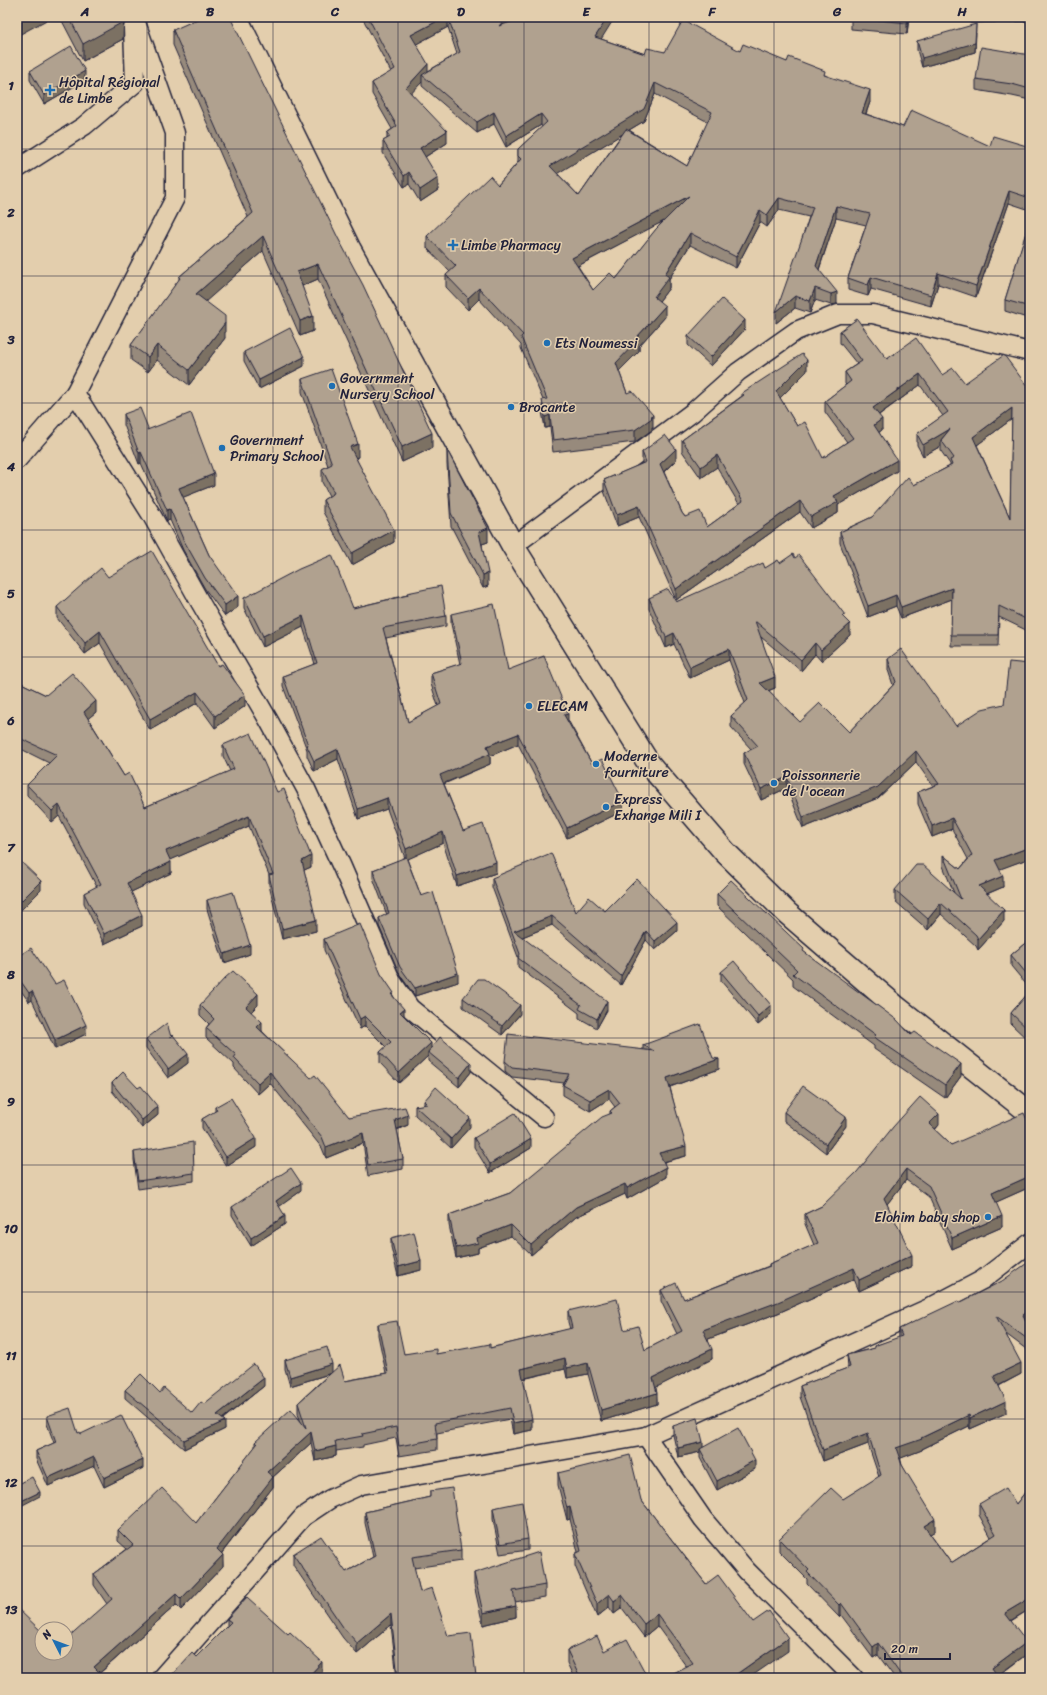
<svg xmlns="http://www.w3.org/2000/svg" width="1047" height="1695" viewBox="0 0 1047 1695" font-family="Sriracha,sans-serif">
  <rect width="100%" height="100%" fill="#e3cead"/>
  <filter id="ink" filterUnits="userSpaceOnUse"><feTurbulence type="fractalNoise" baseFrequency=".025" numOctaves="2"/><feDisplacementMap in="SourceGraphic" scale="8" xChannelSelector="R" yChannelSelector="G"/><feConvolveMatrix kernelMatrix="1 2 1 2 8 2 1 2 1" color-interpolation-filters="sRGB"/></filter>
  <g filter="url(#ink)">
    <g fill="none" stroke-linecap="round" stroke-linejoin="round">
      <defs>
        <g id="street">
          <path d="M17,169L84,126L135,83L133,28"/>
          <path d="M75,393L151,514L200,602L269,721L306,789L342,867L391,980L410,1008L544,1117"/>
          <path d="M17,460L75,393L175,198V133L134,17"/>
          <path d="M513,546L693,412L738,372L796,331L838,314H873L1030,352"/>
          <path d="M646,1436L703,1519L747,1571L854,1678"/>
          <path d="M161,1678L303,1517L330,1499L361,1485L646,1436L929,1308L982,1280L1030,1243"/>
        </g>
        <path id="highway" d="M236,17L349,248L513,546L649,764L725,852L787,913L895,1006L1030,1113"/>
      </defs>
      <!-- street casing -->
      <use href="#street" stroke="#22223b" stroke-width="21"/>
      <!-- highway casing -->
      <use href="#highway" stroke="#22223b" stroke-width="25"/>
      <!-- street -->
      <use href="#street" stroke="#e3cead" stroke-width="18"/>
      <!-- highway -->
      <use href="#highway" stroke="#e3cead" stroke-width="22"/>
    </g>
    <!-- wall -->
    <g fill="#978a7b" stroke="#22223b" fill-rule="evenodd">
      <path d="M60,17H124L123,39L83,61Z"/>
      <path d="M362,17H517L514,21L601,39L645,54L665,52L740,51L787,62L825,75L870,102L866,114L903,127L990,146L1030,147V210L1009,203L976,297L938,284L931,306L871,289L868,296L848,290V278L866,225L836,218L819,270L837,304L831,305L815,300L810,313L795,308L776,323L809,217L779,210L767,227L760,222L736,268L690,245L669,279V288L659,301L665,317L639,346V351L619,371L627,393L653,427H652V430L635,442L553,452L550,427L545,428L542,412L543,400L521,348V345L479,299L468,310L446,287V275L450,272L427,248V236L498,185L518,162V149L542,127L541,125L506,147L494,124L477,133L422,86V82L411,93L447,143L425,157L438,190L420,202L409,184L404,187L383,153V141L387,139V133L392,129L372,94V83L391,72ZM448,27L457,54L428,71L416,44ZM655,94L708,122L687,166L629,130L644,121ZM622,134L579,196L557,173ZM663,221L616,279L593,290L578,266Z"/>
      <path d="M851,17H909L907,34L851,29Z"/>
      <path d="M970,17H1030V21L970,23Z"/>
      <path d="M173,30L432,448L402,462L318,279L302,286L313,331L300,336L263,251L205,301L225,338L189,385L157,360L148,372L131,360V345L179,280V277L248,217L173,45Z"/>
      <path d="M976,33L975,52L922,67L917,50V41Z"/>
      <path d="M1030,55V100L1012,96L976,90V79Z"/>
      <path d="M30,71L85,80L44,104L30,80Z"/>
      <path d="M1030,220V319L1005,311V300Z"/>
      <path d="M745,329L711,366L688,345V336Z"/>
      <path d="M840,331L887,359L942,375L965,383L1030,390V632L999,617L998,646H951L952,599L901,618L896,606L868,617L840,543V532L872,517L914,485L950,466V464L941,451V446L923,456L917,445V434L943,416L920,385L879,415L882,430L879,432L897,471L838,505V513L811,528L800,512L676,600L639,517L617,526L604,491V480L642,464V452L676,460L664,472L682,513L685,517L707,527L739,504L717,467L701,478L682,451V440L742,396V393L807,371L780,398L797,426L823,458L847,442L825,412V401L846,385L845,384V372L857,364L840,343ZM1012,419L1010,518L977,445Z"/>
      <path d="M244,352L304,366L259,389L244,361Z"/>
      <path d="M302,379L358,457L356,458L394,542L352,565L323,512V500L329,496L322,482V469L328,466L302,392Z"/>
      <path d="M124,414L148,429L214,485L183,497L209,555L238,607L225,616L205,589L183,550L170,520L167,521L141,463L139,464L124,425Z"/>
      <path d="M447,450L488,542L482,544L488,586L483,588L451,526L447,464Z"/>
      <path d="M780,563L845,619L850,635L821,661L815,654L801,671L761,637L775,688L768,691L800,722L849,732L893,685L888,670V659L956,726L1004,704L1030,664V858L999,869L1003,887L987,894L1004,921L978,950L976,946L941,914L928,930L895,901V890L954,893L943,866V855L960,869L968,859L952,829L932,837L918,804V792L933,786L916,762L878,798L803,828L787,788L761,800L744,764V753L751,749L731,727V716L745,703L729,660L690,678L674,644L666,648L649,609V598L676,602L765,568Z"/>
      <path d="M108,577L218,666L245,706L215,728L197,703L150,730L100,643L85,654L57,618V607Z"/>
      <path d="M407,593L446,616V626L386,638L408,722L438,706L431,684V673L460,664L451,624V614L508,670L568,720L592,764L623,811L567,838L518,744L490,756V764L444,784L463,831L496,873L457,886L443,843L407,859L421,896L458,982L415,996L400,975L379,926V918L387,915L373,878V870L405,858L387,809L358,819L338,759L314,771L307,756V750L283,686V676L315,664L303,627L263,647L244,608V598L353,608L407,595Z"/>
      <path d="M17,681L46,695L96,712L88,718L124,776L145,807L230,771L223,756V745L311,867L304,870L316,931L282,939L269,885V875L249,826L170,860L171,873L131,892L142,926L104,944L84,903V893L97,887L59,816L52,822L27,795V785L49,763L17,747Z"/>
      <path d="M492,878L576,912L605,911L677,931L655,950L646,940L621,985L552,925L522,937L607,1010L597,1028L579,1018V1013L518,967V957L492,887Z"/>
      <path d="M717,894L804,952L911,1035L961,1076L945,1098L874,1049V1046L793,986V979L717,906Z"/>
      <path d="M207,900L250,954L224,963L207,909Z"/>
      <path d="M324,939L381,974L404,1015L431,1048L471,1072L459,1087L428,1061V1056L399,1083L380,1063V1052L386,1047L365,1026L360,1029L324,950Z"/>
      <path d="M1030,939V989L1011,966V955Z"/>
      <path d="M17,957L86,1034L55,1049L32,1000L29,1002L17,985Z"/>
      <path d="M721,972L771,1014L758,1025L721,981Z"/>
      <path d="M1030,991V1042L1011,1024V1013Z"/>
      <path d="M463,998L520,1014L502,1035L463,1007Z"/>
      <path d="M200,1005H258L251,1012L262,1031L349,1117L408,1125L397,1130L403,1159V1169L368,1176L363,1143L326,1158L322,1148L270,1083L258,1094L234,1068V1064L206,1038V1028L209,1024L200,1015Z"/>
      <path d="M171,1037L188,1063L168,1078L146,1048V1039Z"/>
      <path d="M643,1045L713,1058L719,1069L670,1087L686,1156L664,1162L666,1177L627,1199L625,1194L576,1217L531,1255L511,1236L478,1248V1253L456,1258L449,1225V1215L510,1193L610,1114V1111L615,1107L609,1099L590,1111L563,1095V1085L564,1083L512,1077L505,1071V1061L643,1050Z"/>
      <path d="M112,1083L158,1115L142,1128L112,1091Z"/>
      <path d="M424,1101L470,1127L451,1148L415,1115V1106L424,1105Z"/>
      <path d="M215,1107L256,1147L226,1166L202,1128V1119L215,1112Z"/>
      <path d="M784,1112L846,1126L826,1153L784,1121Z"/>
      <path d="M939,1125L935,1130L951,1145L1030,1127V1187L996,1202L1002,1227L952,1249L929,1197L906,1180L887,1204L912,1266L859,1291L854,1279L778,1313L708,1339L712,1359L656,1387L657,1404L601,1421L588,1374L567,1378L565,1369L523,1379L532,1430L513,1434L510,1419L437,1433V1450L399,1456L396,1438L363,1445V1447L336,1451V1456L315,1461L311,1443L273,1477V1487L222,1553L223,1566L181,1610L176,1605L100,1673L101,1678L42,1653H66L107,1604L94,1585V1574L127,1549L118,1541V1530L196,1523L255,1447V1442L301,1422L298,1414V1403L329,1374L290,1386L285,1369V1360L332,1372L345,1381L386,1373L378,1335V1324L404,1354H436L490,1348L570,1329L568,1322V1311L624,1330L645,1350L677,1334L661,1301V1290L684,1299L769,1266V1264L814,1245L805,1224V1214L822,1206Z"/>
      <path d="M474,1138L531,1148L490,1173L474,1147Z"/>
      <path d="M134,1152L194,1173V1181L138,1189L134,1160Z"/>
      <path d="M301,1191L279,1206L285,1224L251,1246L232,1215V1207Z"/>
      <path d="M391,1238L421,1270L398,1276L391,1247Z"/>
      <path d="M959,1303L1027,1323L1030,1329V1352L1006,1334L1021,1374L999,1386L1006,1413L970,1429L969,1426L922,1449V1450L900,1458L902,1465L935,1531L930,1534L951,1563L991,1537L979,1515V1504H1016L1030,1486V1609L1011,1621L1027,1654L998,1676L999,1678H895L878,1655L873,1658L841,1615L839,1617L807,1584V1579L779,1551V1539L879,1477L868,1444L823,1461L800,1397V1386L848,1368L847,1355L874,1348V1346L899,1338V1329Z"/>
      <path d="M264,1386L223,1419L225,1429L184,1449L125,1398V1390L160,1393L192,1413L204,1404Z"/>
      <path d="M47,1416L78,1433L143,1468L104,1487L94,1466L48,1486L36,1459V1451L54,1443L47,1424Z"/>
      <path d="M673,1426L703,1447L755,1469L717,1490L700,1458V1452L678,1457L673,1435Z"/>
      <path d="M558,1473L641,1500L706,1584L753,1622L788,1651L686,1666L657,1626L644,1637L622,1608L614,1614L609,1607L597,1617L575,1566V1554L578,1552L570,1519L567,1520L558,1485Z"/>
      <path d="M430,1491L461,1550V1561L414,1568L420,1592L448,1636L476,1676V1678H397L391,1625L357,1654L343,1638L293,1565V1554L346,1572L373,1557L365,1523V1512L430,1497Z"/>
      <path d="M493,1508L528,1539V1550L500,1554L493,1519Z"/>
      <path d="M474,1573L545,1585V1597L515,1602L516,1617L483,1625L474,1585Z"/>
      <path d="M227,1619L322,1674L318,1678H169L196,1657L227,1627Z"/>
      <path d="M567,1650L604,1651L648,1678H574L567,1663Z"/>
    </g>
    <!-- shaded-wall -->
    <g fill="#7b7164" stroke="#22223b">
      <path d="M20,17H52L17,36V19Z"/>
      <path d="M123,17H124L123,39L83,61V44Z"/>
      <path d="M445,17H448V27L411,47V35Z"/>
      <path d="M507,17H517L499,37V26Z"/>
      <path d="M608,17H615L595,49V37Z"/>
      <path d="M908,17H909L907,34V23Z"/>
      <path d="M976,24L975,52L922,67V58Z"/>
      <path d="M428,64V76L422,75V82L406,99V88Z"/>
      <path d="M85,71V80L44,104V95Z"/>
      <path d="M655,83V94L644,121L550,178V166Z"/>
      <path d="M870,90V102L862,124V113Z"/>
      <path d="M494,112V124L477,133V122Z"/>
      <path d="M541,114V125L506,147V136Z"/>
      <path d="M447,131V143L420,160V148Z"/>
      <path d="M409,172V184L404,187V176Z"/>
      <path d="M438,178V190L420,202V190Z"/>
      <path d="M1009,191V203L976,297V286Z"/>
      <path d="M689,196V208L572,269V258Z"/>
      <path d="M779,198V210L767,227V215Z"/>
      <path d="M836,206V218L816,278V266Z"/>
      <path d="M760,210V222L736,268V257Z"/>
      <path d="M690,233V245L669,279V288L654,308V297L665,274Z"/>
      <path d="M263,236V251L196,310V294Z"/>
      <path d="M318,264V279L297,288V272Z"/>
      <path d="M938,273V284L931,306V295Z"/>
      <path d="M871,277V289L868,296V285Z"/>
      <path d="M479,288V299L468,310V298Z"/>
      <path d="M815,288V300L810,313V301Z"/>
      <path d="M837,292V304L831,305V294Z"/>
      <path d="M795,296V308L776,323V312Z"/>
      <path d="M665,306V317L639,346V351L616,374V363L637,337Z"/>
      <path d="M313,316V331L300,336V321Z"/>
      <path d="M745,320V329L711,366V357Z"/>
      <path d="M225,323V338L189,385V370Z"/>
      <path d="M157,345V360L148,372V357Z"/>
      <path d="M304,357V366L259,389V380Z"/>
      <path d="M807,360V371L776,402V391Z"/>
      <path d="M920,374V385L873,419V408Z"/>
      <path d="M1012,408V419L973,448V437Z"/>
      <path d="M550,415V427L545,428V417Z"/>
      <path d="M653,415V427H652V430L635,442V430Z"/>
      <path d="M882,419V430L874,436V425Z"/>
      <path d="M950,429L941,440V446L923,456V445Z"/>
      <path d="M432,433V448L402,462V447Z"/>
      <path d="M358,444V457L350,460V447Z"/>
      <path d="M676,449V460L660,475V464Z"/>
      <path d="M141,452V463L139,464V453Z"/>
      <path d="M717,455V467L701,478V467Z"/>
      <path d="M897,460V471L838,505V513L811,528V517L834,496Z"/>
      <path d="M214,474V485L179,499V488Z"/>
      <path d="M800,501V512L676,600V589Z"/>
      <path d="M639,506V517L617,526V515Z"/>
      <path d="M170,509V520L167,521V510Z"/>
      <path d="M488,528V542L479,545V532Z"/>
      <path d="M394,530V542L352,565V553Z"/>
      <path d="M488,573V586L483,588V575Z"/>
      <path d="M952,588V599L901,618V607Z"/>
      <path d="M896,595V606L868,617V606Z"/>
      <path d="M238,596V607L225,616V605Z"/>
      <path d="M303,616V627L263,647V636Z"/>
      <path d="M850,624V635L821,661V650Z"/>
      <path d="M100,631V643L85,654V643Z"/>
      <path d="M674,633V644L666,648V637Z"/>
      <path d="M815,643V654L801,671V660Z"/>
      <path d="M729,649V660L690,678V667Z"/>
      <path d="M20,658V668L17,678V667Z"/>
      <path d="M775,677V688L760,694V683Z"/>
      <path d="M197,692V703L150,730V719Z"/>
      <path d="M245,695V706L215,728V716Z"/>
      <path d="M96,701V712L84,722V712Z"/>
      <path d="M568,714V724L564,715Z"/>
      <path d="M518,734V744L490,756V764L440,785V775L487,746Z"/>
      <path d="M338,749V759L314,771V761Z"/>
      <path d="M916,751V762L878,798L803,828V817Z"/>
      <path d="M787,777V788L761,800V789Z"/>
      <path d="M387,798V809L358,819V809Z"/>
      <path d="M623,801V811L567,838V828Z"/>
      <path d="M59,805V816L52,822V811Z"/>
      <path d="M249,816V826L166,862V851Z"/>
      <path d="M952,818V829L932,837V826Z"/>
      <path d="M443,832V843L406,860V849Z"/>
      <path d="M1030,847V858L995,871V860Z"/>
      <path d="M311,856V867L302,871V861Z"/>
      <path d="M171,862V873L127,894V883Z"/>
      <path d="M496,862V873L457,886V876Z"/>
      <path d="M1003,876V887L979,897V886Z"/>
      <path d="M41,881V890L17,914V905Z"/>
      <path d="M941,903V914L928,930V919Z"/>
      <path d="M1004,910V921L978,950V939Z"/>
      <path d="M142,915V926L104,944V934Z"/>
      <path d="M552,916V925L515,940L514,931Z"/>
      <path d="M316,920V931L282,939V929Z"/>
      <path d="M677,922V931L655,950V941Z"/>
      <path d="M646,931V940L621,985V976Z"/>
      <path d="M250,945V954L224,963V954Z"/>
      <path d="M458,973V982L415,996V988Z"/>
      <path d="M32,991V1000L29,1002V993Z"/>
      <path d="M258,994V1005L246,1017V1007Z"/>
      <path d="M607,1001V1010L597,1028V1019Z"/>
      <path d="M520,1005V1014L502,1035V1026Z"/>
      <path d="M771,1005V1014L758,1025V1016Z"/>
      <path d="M404,1009V1019L400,1012Z"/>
      <path d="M365,1016V1026L360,1029V1019Z"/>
      <path d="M262,1022V1032L257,1027Z"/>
      <path d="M86,1025V1034L55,1049V1040Z"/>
      <path d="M431,1043V1053L428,1052V1056L399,1083V1073Z"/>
      <path d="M188,1054V1063L168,1078V1069Z"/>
      <path d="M719,1059V1069L667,1088V1078Z"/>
      <path d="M471,1063V1072L459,1087V1078Z"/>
      <path d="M961,1064V1076L945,1098V1085Z"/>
      <path d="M270,1072V1083L258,1094V1083Z"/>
      <path d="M609,1089V1099L590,1111V1100Z"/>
      <path d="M158,1107V1115L142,1128V1120Z"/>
      <path d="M939,1114V1125L929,1135V1124Z"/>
      <path d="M408,1115V1125L395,1130V1120Z"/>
      <path d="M846,1117V1126L826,1153V1144Z"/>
      <path d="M470,1118V1127L451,1148V1139Z"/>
      <path d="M363,1133V1143L326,1158V1147Z"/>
      <path d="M256,1138V1147L226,1166V1157Z"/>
      <path d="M531,1139V1148L490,1173V1164Z"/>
      <path d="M686,1146V1156L659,1163V1153Z"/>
      <path d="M666,1167V1177L627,1199V1188Z"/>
      <path d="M906,1169V1180L884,1208V1198Z"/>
      <path d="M1030,1176V1187L992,1204V1193Z"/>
      <path d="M301,1183V1191L276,1209V1201Z"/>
      <path d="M625,1184V1194L576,1217L531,1255V1245L576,1207Z"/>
      <path d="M285,1216V1224L251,1246V1238Z"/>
      <path d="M1002,1216V1227L952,1249V1238Z"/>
      <path d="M511,1225V1236L478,1248V1253L456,1258V1248L477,1238Z"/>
      <path d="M912,1255V1266L859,1291V1280Z"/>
      <path d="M421,1261V1270L398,1276V1267Z"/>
      <path d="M854,1268V1279L778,1313L703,1341V1330Z"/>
      <path d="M1030,1310V1321L1023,1327V1315Z"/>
      <path d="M712,1349V1359L653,1389V1378Z"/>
      <path d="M565,1358V1369L521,1379V1369Z"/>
      <path d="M588,1363V1374L567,1378V1368Z"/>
      <path d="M1021,1363V1374L994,1388V1376Z"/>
      <path d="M332,1364V1373L290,1386V1377Z"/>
      <path d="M264,1378V1386L217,1423V1415Z"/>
      <path d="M657,1393V1404L601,1421V1410Z"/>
      <path d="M1006,1401V1413L970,1429V1418Z"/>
      <path d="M969,1415V1426L922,1449V1450L896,1460V1448L921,1438Z"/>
      <path d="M532,1419V1430L513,1434V1423Z"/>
      <path d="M225,1421V1429L184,1449V1440Z"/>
      <path d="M311,1432V1443L273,1477V1487L217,1559V1549L267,1472Z"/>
      <path d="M868,1433V1444L823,1461V1450Z"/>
      <path d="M703,1442V1451L700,1449V1452L678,1457V1448Z"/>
      <path d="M336,1446V1456L315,1461V1451Z"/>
      <path d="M94,1457V1466L48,1486V1478Z"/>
      <path d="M143,1460V1468L104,1487V1478Z"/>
      <path d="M755,1460V1469L717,1490V1481Z"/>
      <path d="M40,1492V1496L17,1508V1503Z"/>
      <path d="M570,1507V1519L567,1520V1508Z"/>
      <path d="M935,1519V1531L924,1538V1526Z"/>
      <path d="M223,1555V1566L181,1610V1599Z"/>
      <path d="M176,1594V1605L94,1678V1667Z"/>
      <path d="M609,1594V1607L597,1617V1604Z"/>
      <path d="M622,1595V1608L614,1614V1601Z"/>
      <path d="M1030,1598V1609L1005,1624V1613Z"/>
      <path d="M841,1603V1615L839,1617V1605Z"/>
      <path d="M516,1606V1617L483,1625V1613Z"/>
      <path d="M391,1614V1625L357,1654V1643Z"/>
      <path d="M657,1614V1626L644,1637V1624Z"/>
      <path d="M788,1638V1651L749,1678H731Z"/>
      <path d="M1027,1642V1654L994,1678L992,1668Z"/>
      <path d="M878,1643V1655L873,1658V1647Z"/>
      <path d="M322,1662V1674L318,1678H307Z"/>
      <path d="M101,1674V1678H96Z"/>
    </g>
    <!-- building -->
    <g fill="#b0a18f" stroke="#22223b" fill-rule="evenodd">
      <path d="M69,17H123V22L83,44Z"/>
      <path d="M202,17H230L338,238L363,285L432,433L402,447L318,264L297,272L313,316L300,321L263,236L196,294L225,316V323L189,370L157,345L148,357L131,345L180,278L179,277L253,213L173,30Z"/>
      <path d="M368,17H445L411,35L428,64L406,88L447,131L420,148L438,178L420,190L409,172L404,176L383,141L390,137L387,133L397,126L372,83L395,69Z"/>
      <path d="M448,17H507L499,26L525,17H608L595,37L645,54L647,48L665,52L683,20L740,51L743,44L787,62L789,57L825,71L824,75L870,90L862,113L903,127L911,110L990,146L993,136L1030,147V198L1009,191L976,286L938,273L931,295L871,277L868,285L848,278L870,214L836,206L816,266L837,292L831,294L815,288L810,301L795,296L776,312L813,207L779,198L767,215L760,210L736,257L690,233L665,274L669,277L654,297L665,306L637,337L639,339L616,363L627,393L632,391L653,415L650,416L652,418L635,430L553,440L550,415L545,417L542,400L547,399L521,337L523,335L479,288L468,298L446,275L456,266L427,236L490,176L498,185L521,159L518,156V149L547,122L541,114L506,136L494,112L477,122L422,75L460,52ZM655,83L712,112L687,166L626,129L579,196L550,166L644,109ZM689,196L656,229L616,279L610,273L593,290L572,258Z"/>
      <path d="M851,17H908L907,23Z"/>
      <path d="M976,24L975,43L922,58L917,41Z"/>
      <path d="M71,46L85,71L44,95L30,71Z"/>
      <path d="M981,47L1030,55V89L1012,84L976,79Z"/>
      <path d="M1030,219V307L1005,300Z"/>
      <path d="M722,299L745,320L711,357L688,336Z"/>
      <path d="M857,319L887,359L916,338L942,375L953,368L965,383L1004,355L1030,390V621L999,606L998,635H951L952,588L901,607L896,595L868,606L840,532L872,517L908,477L914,485L952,465L950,460L954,458L941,440L950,429L923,445L917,434L948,412L920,374L873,408L882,419L874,425L897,460L834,496L838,502L811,517L800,501L676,589L639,506L617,515L604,480L646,462L642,452L665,435L676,449L660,464L682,513L685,517L700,511L707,527L743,501L717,455L701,467L682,440L744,395L742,393L802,354L807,360L776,391L797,426L805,422L823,458L853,438L825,401L851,381L845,372L862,361L840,331ZM1012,408L1010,518L973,437Z"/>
      <path d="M290,328L304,357L259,380L244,352Z"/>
      <path d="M331,369L358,444L350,447L394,530L352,553L323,500L334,493L322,469L332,464L302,379Z"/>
      <path d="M140,408L148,428L147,430L191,413L214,474L179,488L209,555L238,596L225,605L205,578L183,539L170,509L167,510L141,452L139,453L124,414Z"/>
      <path d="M447,450L488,528L479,532L488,573L483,575L451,513Z"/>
      <path d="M152,551L218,666L222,664L245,695L215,716L197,692L150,719L100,631L85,643L57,607L101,568L108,577Z"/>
      <path d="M793,554L795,558L799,555L845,615L842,616L850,624L821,650L815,643L801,660L755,621L775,677L760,683L800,722L820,703L849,732L896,682L888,659L901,649L956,726L982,709L1004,704L1009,662L1030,664V847L995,860L1003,876L979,886L1004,910L978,939L976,935L941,903L928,919L895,890L916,865H923L961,899L943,855L960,869L972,855L952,818L932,826L918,792L939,784L916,751L878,787L803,817L787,777L761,789L744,753L758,746L731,716L748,700L729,649L690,667L674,633L666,637L649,598L668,589L676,602L763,563L765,568L778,560L780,563Z"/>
      <path d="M332,555L353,608L408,595L407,593L441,586L446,616L383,628L408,722L441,704L431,673L462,663L451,614L494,604L508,670L544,656L568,714L564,715L592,764L602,759L623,801L567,828L518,734L487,746L490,754L440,775L463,831L483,824L496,862L457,876L443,832L406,849L387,798L358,809L338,749L314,761L307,746L308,745L283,676L317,663L303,616L263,636L244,598L299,569Z"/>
      <path d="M17,657L20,658L17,667Z"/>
      <path d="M72,673L96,701L84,712L124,776L129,773L145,807L234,769L223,745L251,733L277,792L284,789L311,856L302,861L316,920L282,929L269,875L273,874L249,816L166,851L171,862L127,883L142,915L104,934L84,893L101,884L59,805L52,811L27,785L57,755L17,737V681L46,695Z"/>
      <path d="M551,853L576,912L589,897L605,911L637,879L677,922L655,941L646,931L621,976L552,916L514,931L607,1001L597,1019L579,1009L581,1005L518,958L520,954L492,878Z"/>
      <path d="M406,857L421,896L433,892L458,973L415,988L400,967L379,918L389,913L373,870Z"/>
      <path d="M17,858L41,881L17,905Z"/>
      <path d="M731,880L804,949L803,951L897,1020L911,1035L915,1032L961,1064L945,1085L874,1037L876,1035L793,974L797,970L717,894Z"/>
      <path d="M233,892L250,945L224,954L207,900Z"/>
      <path d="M360,924L381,974L394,993L391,994L404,1009L400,1012L431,1043L399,1073L380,1052L391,1042L365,1016L360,1019L324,939Z"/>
      <path d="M1030,939V978L1011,955Z"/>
      <path d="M31,948L55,984L64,980L86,1025L55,1040L32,991L29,993L17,976V957Z"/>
      <path d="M734,961L771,1005L758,1016L721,972Z"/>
      <path d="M233,971L258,994L246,1007L262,1022L257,1027L311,1078L315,1075L349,1117L405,1107L408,1115L395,1120L403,1159L368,1165L363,1133L326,1147L322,1137L270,1072L258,1083L234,1058L236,1055L206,1028L214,1019L200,1005L225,978Z"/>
      <path d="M478,979H484L520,1005L502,1026L463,998Z"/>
      <path d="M1030,991V1031L1011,1013Z"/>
      <path d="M167,1023L171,1037L173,1035L188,1054L168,1069L146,1039Z"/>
      <path d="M700,1024L713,1058L719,1059L667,1078L686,1146L659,1153L666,1167L627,1188L625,1184L576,1207L531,1245L511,1225L477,1238L478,1243L456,1248L449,1215L510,1193L602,1117L612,1113L610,1111L620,1103L609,1089L590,1100L563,1085L569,1074L512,1067L505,1061L508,1034L654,1051L643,1045Z"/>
      <path d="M440,1037L471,1063L459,1078L428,1052Z"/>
      <path d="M123,1072L138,1088L141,1086L158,1107L142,1120L112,1083Z"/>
      <path d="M803,1086L846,1117L826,1144L784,1112Z"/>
      <path d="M436,1087L470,1118L451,1139L415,1106L427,1104L424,1101Z"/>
      <path d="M920,1097L939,1114L929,1124L951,1145L1024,1113L1030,1127V1176L992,1193L1002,1216L952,1238L929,1186L906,1169L884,1198L912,1255L859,1280L854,1268L778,1302L703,1330L712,1349L653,1378L657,1393L601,1410L588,1363L567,1368L565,1358L521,1369L532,1419L513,1423L510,1408L435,1423L437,1439L399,1446L396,1427L362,1434L363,1436L335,1441L336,1446L315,1451L311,1432L267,1472L273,1477L217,1549L223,1555L181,1599L176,1594L94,1667L101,1674L96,1678H17V1608L42,1632V1653H66V1640L112,1599L94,1574L133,1545L118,1530L162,1488L196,1523L257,1444L255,1442L291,1409L306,1428L298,1403L340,1365L345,1381L388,1373L378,1324L397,1321L404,1354L436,1349V1354L490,1344V1348L572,1328L568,1311L617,1299L624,1330L638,1326L645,1350L682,1331L661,1290L676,1283L684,1299L770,1266L769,1264L818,1243L805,1214L822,1206L857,1172L893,1127Z"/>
      <path d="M231,1098L256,1138L226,1157L202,1119L217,1110L215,1107Z"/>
      <path d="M515,1113L531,1139L490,1164L474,1138Z"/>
      <path d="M193,1142L194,1173L138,1181L134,1152Z"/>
      <path d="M291,1168L301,1183L276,1201L285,1216L251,1238L232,1207Z"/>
      <path d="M414,1232L421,1261L398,1267L391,1238Z"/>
      <path d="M1030,1261V1310L1023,1315L1030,1329V1341L996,1316L1021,1363L994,1376L1006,1401L970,1418L969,1415L921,1438L922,1439L896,1448L902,1465L935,1519L924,1526L951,1563L996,1534L979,1504L1006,1488L1016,1504L1030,1486V1598L1005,1613L1027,1642L992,1668L999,1678H903L878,1643L873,1647L841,1603L839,1605L807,1572L809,1570L779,1539L831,1488L843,1499L881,1475L868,1433L823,1450L800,1386L850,1367L847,1355L875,1348L874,1346L902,1336L899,1329L958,1301L959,1303L1002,1281Z"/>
      <path d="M327,1347L332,1364L290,1377L285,1360Z"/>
      <path d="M254,1364L264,1378L217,1415L225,1421L184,1440L125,1390L141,1374L160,1393L164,1388L192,1413L201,1402L204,1404Z"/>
      <path d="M70,1408L78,1433L80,1432L81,1434L121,1415L143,1460L104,1478L94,1457L48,1478L36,1451L56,1442L47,1416Z"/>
      <path d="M697,1418L703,1442L678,1448L673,1426Z"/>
      <path d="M738,1428L755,1460L717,1481L700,1449Z"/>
      <path d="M630,1455L641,1500L706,1584L718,1575L753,1622L769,1611L788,1638L731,1678H664L693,1663L657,1614L644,1624L622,1595L614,1601L609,1594L597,1604L575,1554L581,1551L570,1507L567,1508L558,1473Z"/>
      <path d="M32,1477L40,1492L17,1503V1485Z"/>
      <path d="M452,1488L461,1550L412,1557L420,1592L432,1588L448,1636L471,1633L476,1676L455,1678H398L391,1614L357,1643L343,1627L293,1554L321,1536L346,1572L375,1556L365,1512L430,1497V1491Z"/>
      <path d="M522,1502L528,1539L500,1544L493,1508Z"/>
      <path d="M539,1552L545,1585L513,1591L516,1606L483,1613L474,1573Z"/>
      <path d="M247,1597L288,1634L290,1632L322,1662L307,1678H169L192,1653L196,1657L231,1622L227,1619Z"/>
      <path d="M597,1636L604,1651L627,1639L648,1678H580L567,1650Z"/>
    </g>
  </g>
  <!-- grid -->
  <path fill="none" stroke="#22223b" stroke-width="1" stroke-opacity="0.55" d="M147,17V1678M273,17V1678M398,17V1678M524,17V1678M649,17V1678M774,17V1678M900,17V1678M17,149H1030M17,276H1030M17,403H1030M17,530H1030M17,657H1030M17,784H1030M17,911H1030M17,1038H1030M17,1165H1030M17,1292H1030M17,1419H1030M17,1546H1030"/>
  <!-- markers -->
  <g fill="#1f6fb2" stroke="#e3cead" stroke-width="1.5">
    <path d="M48 84h4v4h4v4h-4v4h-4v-4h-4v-4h4z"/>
    <path d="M451 239h4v4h4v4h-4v4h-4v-4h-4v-4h4z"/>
    <circle cx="547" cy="343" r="4"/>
    <circle cx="332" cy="386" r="4"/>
    <circle cx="511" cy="407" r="4"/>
    <circle cx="222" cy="448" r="4"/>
    <circle cx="529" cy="706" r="4"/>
    <circle cx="596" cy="764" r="4"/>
    <circle cx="774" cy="783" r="4"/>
    <circle cx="606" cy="807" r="4"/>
    <circle cx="988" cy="1217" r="4"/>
  </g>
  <g text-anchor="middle" stroke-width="3" stroke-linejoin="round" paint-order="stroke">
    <!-- poi labels -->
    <g font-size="14" fill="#22223b" stroke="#e3cead" text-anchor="start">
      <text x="59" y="87">Hôpital Régional<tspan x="59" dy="16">de Limbe</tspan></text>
      <text x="461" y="250">Limbe Pharmacy</text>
      <text x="555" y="348">Ets Noumessi</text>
      <text x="340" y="383">Government<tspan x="340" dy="16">Nursery School</tspan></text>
      <text x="519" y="412">Brocante</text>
      <text x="230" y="445">Government<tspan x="230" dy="16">Primary School</tspan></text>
      <text x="537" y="711">ELECAM</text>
      <text x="604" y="761">Moderne<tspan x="604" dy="16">fourniture</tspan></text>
      <text x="782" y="780">Poissonnerie<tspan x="782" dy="16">de l'ocean</tspan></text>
      <text x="614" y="804">Express<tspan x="614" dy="16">Exhange Mili I</tspan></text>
      <text x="980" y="1222" text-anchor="end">Elohim baby shop</text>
    </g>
  </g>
  <!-- margin -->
  <rect width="1047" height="1695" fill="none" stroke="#e3cead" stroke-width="44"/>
  <!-- north arrow -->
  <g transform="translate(54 1641) rotate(312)"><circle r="19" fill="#e3cead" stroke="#96897f"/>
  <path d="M0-3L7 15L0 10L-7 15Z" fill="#1f6fb2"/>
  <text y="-6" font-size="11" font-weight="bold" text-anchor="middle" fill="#22223b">N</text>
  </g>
  <!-- scale -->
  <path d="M885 1653v6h65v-6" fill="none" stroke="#22223b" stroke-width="2"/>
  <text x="891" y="1653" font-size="12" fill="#22223b" stroke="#e3cead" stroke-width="3" paint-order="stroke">20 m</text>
  <rect x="22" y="22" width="1003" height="1651" fill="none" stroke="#22223b" stroke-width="1.5"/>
  <g font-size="13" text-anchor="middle" font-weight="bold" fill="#22223b">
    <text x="85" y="16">A</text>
    <text x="210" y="16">B</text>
    <text x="335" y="16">C</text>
    <text x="461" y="16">D</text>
    <text x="586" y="16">E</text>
    <text x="712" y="16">F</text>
    <text x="837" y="16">G</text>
    <text x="962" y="16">H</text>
    <text x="11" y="90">1</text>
    <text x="11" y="217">2</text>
    <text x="11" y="344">3</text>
    <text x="11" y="471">4</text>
    <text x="11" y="598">5</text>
    <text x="11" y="725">6</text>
    <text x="11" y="852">7</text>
    <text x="11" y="979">8</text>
    <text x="11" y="1106">9</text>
    <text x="11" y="1233">10</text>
    <text x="11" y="1360">11</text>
    <text x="11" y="1487">12</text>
    <text x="11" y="1614">13</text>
  </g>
</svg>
